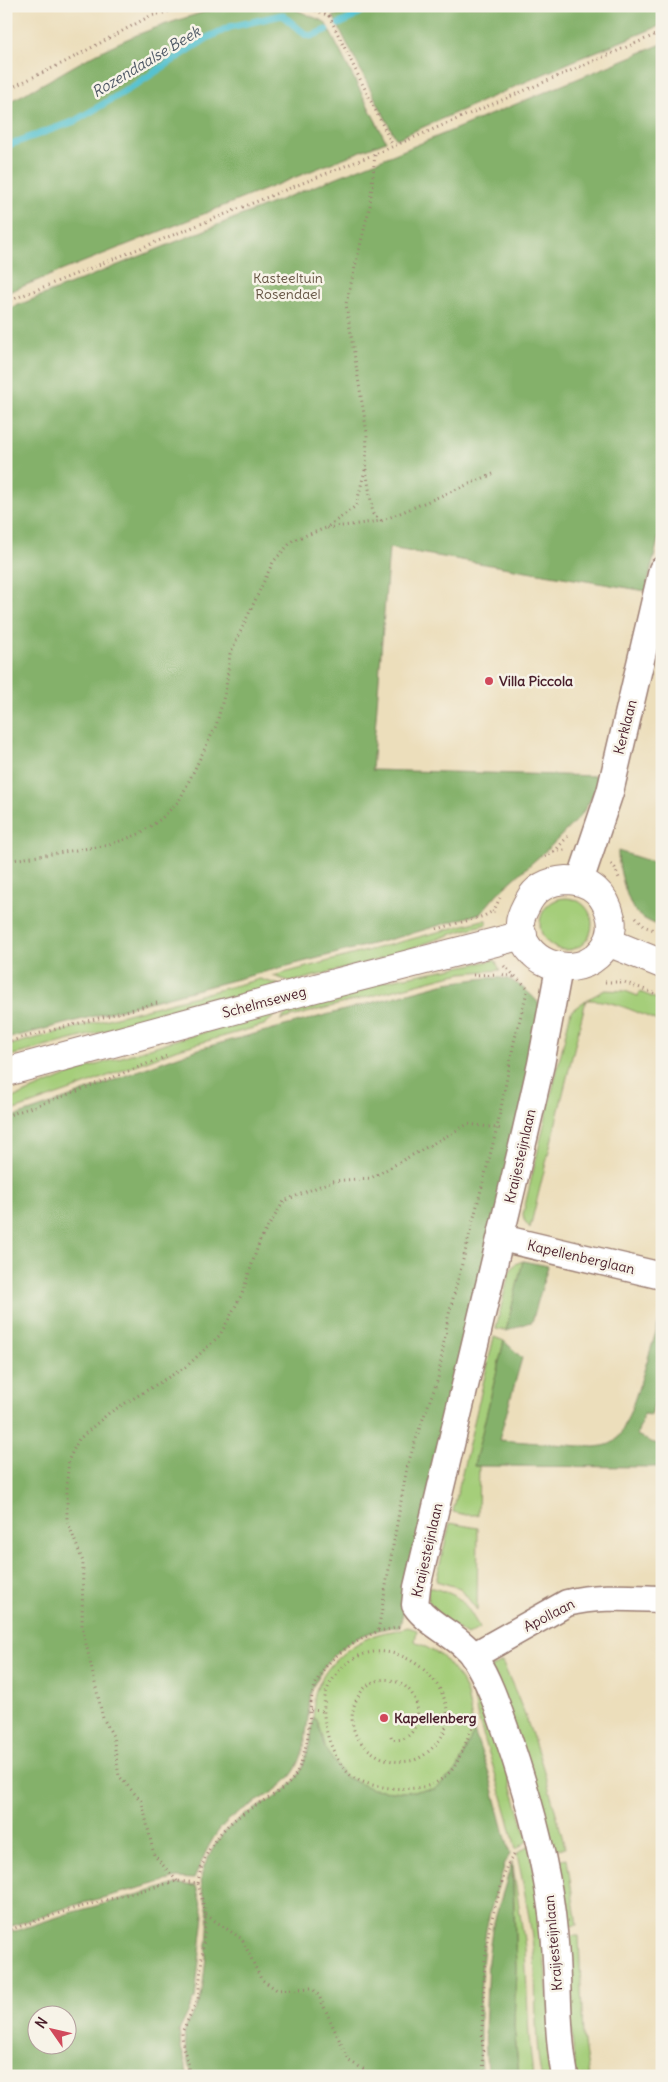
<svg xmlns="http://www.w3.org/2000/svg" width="668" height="2082" viewBox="0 0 668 2082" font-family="Delius,sans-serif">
  <rect width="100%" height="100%" fill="#f7f3e8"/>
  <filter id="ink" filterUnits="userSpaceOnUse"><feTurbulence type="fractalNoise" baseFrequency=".02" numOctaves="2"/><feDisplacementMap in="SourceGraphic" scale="10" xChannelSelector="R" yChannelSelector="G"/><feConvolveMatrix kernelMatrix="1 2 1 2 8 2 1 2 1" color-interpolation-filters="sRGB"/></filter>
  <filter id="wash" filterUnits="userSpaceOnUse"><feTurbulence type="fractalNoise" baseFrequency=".0096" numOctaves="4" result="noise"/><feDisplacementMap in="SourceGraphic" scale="20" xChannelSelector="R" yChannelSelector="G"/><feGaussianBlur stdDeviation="1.12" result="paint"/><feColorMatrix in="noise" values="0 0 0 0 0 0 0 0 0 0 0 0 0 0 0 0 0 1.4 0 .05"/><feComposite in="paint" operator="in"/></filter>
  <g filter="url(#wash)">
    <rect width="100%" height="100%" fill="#ecdebb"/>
    <!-- green -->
    <g fill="#a5ce7a" stroke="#787652">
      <circle cx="566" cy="924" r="26"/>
      <path d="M483,920H487V924L461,931L377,960L292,982L273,976Z"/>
      <path d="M495,960L500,970L462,973L444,977L280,1020L296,1005L390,980Z"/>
      <path d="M260,979L280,985L6,1057V1046Z"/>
      <path d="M605,990L625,991L638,996L640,992L662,1001V1023C638,1013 612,999 586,1000L530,1228L524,1220L523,1214L571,1011L586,1000Z"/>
      <path d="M280,1012L264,1025L175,1050L74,1089L6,1113V1101L81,1070L172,1041Z"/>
      <path d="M523,1261L506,1331L496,1329L509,1273L515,1264Z"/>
      <path d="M494,1337L504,1341L474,1466H479L478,1515H466L453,1512Z"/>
      <path d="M450,1523L478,1528L477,1610L460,1588L436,1581Z"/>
      <path d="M428,1587C462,1595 462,1599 480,1628L467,1635L439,1616L428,1600Z"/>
      <path d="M408,1627L417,1630L415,1641L442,1656L461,1680L467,1694L474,1731L457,1770L435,1789L403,1792L372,1789L345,1777L325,1749L317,1720L313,1718C314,1710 313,1699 316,1691C326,1663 350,1644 378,1634C388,1631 398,1631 408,1627Z"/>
      <path d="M502,1662C531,1722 549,1784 565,1848L553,1849L491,1668Z"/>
      <path d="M472,1678L490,1717L528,1840L516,1850C506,1807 493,1766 480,1725C475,1710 475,1695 469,1680Z"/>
      <path d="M529,1845L539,1898L555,2076H541C535,2041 536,2007 535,1972C533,1933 525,1893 517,1854Z"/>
      <path d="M567,1859L577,1925L570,1926L563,1921L557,1861Z"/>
      <path d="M513,1866L525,1947L529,2037L533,2076H519L514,2026L516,1968Z"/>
      <path d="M571,1936H579L583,2037L589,2076H575L565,1941Z"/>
    </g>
    <!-- forest -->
    <g fill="#84b16a" stroke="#67684a" fill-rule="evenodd">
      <path d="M224,6H287L325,22L386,141L6,293V103C45,85 80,60 118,43C153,27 188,17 224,6Z"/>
      <path d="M365,6H662V25L580,58L396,139L333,16Z"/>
      <path d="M662,44V523L646,591L389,548L372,770L600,776L591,799L581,815L551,846L497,894L481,913L403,936L6,1039V310L402,151Z"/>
      <path d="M618,851L662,865V927C652,923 642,919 635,911C627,902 617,863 618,851Z"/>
      <path d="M486,978C494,978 503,977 510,980C518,983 535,997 539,1004L534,1050L492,1241L400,1626C366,1630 335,1644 319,1676C316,1681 312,1687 311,1693C306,1719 309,1755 290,1777C274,1796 249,1803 231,1818C211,1834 204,1857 194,1879L177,1878L68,1907L6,1928V1119C73,1099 136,1069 202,1048L446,983Z"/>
      <path d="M523,1261L548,1266L532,1322C523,1323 516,1329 506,1331Z"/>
      <path d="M662,1313V1377L651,1415L644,1414L637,1435L651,1442L662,1445V1467L474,1466L504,1341L522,1358L499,1440L594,1447C602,1446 609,1446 616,1440C629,1428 654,1336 662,1313Z"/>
      <path d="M313,1718L317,1720L325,1749L345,1777L372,1789L403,1792L435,1789L457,1770L474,1731L490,1777L510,1854L505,1863C499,1885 490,1907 486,1930C479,1978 479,2027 481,2076H191C191,2063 182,2041 185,2031C188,2020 196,2011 200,2001C203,1992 210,1924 208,1914C205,1888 194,1884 209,1856C215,1844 223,1832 234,1823C253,1807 279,1800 295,1780C307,1765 312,1736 313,1718Z"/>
      <path d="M512,1862L516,1968L514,2026L519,2076H487L485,2031L488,1960L492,1929Z"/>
      <path d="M177,1884L196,1886L204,1915L195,1998L179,2031L181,2048L186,2064V2076H6V1934L70,1913ZM38,2014H68V2044H38Z"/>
    </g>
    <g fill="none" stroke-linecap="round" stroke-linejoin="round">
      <!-- stream -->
      <g stroke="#56c2d0" stroke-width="7">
        <path d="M339,24L352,18L369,6"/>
        <path d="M6,146L75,121L132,87L207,38L230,27L282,15L306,35L311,36L326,30"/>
      </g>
    </g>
  </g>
  <g filter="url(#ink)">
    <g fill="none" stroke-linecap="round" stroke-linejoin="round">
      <defs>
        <g id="minor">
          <path d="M580,881L610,792L662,570"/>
          <path d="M559,968L541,1064L525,1134L417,1587L415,1605C430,1627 459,1635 474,1657C489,1680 498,1708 507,1734C529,1798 548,1865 554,1932C559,1980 556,2028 565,2076"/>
          <path d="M501,1238L662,1276"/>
          <path d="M473,1656L567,1603C598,1595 630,1598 662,1599"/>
        </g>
        <g id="secondary">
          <path d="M566,880C590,880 606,895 611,918C614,932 608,946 597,956C569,981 520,961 520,923C520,916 525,908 528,902C536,887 550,881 566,880Z"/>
          <path d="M608,942L662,964"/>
          <path d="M6,1072L304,991L523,935"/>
        </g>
      </defs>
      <!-- minor casing -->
      <use href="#minor" stroke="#9b7e73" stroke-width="29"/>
      <!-- secondary casing -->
      <use href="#secondary" stroke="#9b7e73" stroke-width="30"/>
      <!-- path -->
      <g stroke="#9b7e73" stroke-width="3" stroke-dasharray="1 4" stroke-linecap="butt">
        <path d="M306,6L329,16L323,6"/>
        <path d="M329,16L393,146"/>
        <path d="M6,90L65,62L150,16L192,6"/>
        <path d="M6,302L375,154L662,32"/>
        <path d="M366,469L373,514L381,521"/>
        <path d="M327,528L381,521L493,474"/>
        <path d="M554,852L568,836"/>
        <path d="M545,857L553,852L565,850"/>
        <path d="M6,861L109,845L139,834L161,819L179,801L216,726L226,688L230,654L273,562L293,540L326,528L356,506L366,466L367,433L346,304L370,205L375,154"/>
        <path d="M611,864L615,868L619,878"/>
        <path d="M493,912L500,898"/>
        <path d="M636,917L646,927L662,933"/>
        <path d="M437,929L484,916L493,911"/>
        <path d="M504,966L529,989"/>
        <path d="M473,975L500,974L514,977"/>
        <path d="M605,982H624L662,996"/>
        <path d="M6,1042L157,1003"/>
        <path d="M6,1116L75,1092L167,1056"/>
        <path d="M378,1631L402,1627"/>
        <path d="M311,1710L323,1711"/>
        <path d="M391,1736L392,1739C420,1746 430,1695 397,1682C363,1668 339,1716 360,1741C373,1756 389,1764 409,1761C420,1760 430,1751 437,1743C480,1693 378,1605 331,1682C315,1707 328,1752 348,1773C364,1789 409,1792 431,1785C437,1783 447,1775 452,1770C459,1763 470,1730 476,1719"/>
        <path d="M177,1881L154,1855L142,1802L119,1776L113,1736L103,1718L82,1626L83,1562L67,1520V1480L69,1459L79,1439L109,1413L187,1366L220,1335L242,1294L260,1240L284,1201L332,1181L371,1178L468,1124L503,1129"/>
        <path d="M198,1883C204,1845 226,1822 258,1804C270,1797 286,1789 294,1777C301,1766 304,1753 307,1741C310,1725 309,1707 313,1692C322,1659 350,1644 378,1631L407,1467L421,1424L438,1379L448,1318L497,1128L514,1042L528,988"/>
        <path d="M206,1915L242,1939L261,1979L277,1990L312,1988L319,1996L349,2061L376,2076"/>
        <path d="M6,1931L69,1910L177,1881L198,1883L206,1915L198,1999L182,2032L183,2047L188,2063L189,2076"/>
        <path d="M484,2076L482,2031L485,1960L489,1929L507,1865L516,1852"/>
      </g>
      <!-- minor -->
      <use href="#minor" stroke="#fff" stroke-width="26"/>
      <!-- secondary -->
      <use href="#secondary" stroke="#fff" stroke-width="28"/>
    </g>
  </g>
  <!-- markers -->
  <g fill="#d1495b" stroke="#f7f3e8" stroke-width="2">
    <circle cx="489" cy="681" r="5"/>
    <circle cx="384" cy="1718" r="5"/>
  </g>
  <g text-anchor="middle" stroke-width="5" stroke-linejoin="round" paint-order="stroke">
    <!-- park labels -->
    <g font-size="14" fill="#655443" stroke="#f7f3e8">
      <text x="288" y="283">Kasteeltuin<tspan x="288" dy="16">Rosendael</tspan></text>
    </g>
    <!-- poi labels -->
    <g font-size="14" font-weight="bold" fill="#4a1f2b" stroke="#f7f3e8" text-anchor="start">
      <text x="499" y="686">Villa Piccola</text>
      <text x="394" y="1723">Kapellenberg</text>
    </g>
    <!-- street labels -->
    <g font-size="14" fill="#4a1f2b" stroke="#f7f3e8">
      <text transform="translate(625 727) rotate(-76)" y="5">Kerklaan</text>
      <text transform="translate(264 1002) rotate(-15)" y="5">Schelmseweg</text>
      <text transform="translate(520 1156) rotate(-77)" y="5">Kraijesteijnlaan</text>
      <text transform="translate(581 1257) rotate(13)" y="5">Kapellenberglaan</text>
      <text transform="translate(427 1550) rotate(-77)" y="5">Kraijesteijnlaan</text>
      <text transform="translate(549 1615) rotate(-27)" y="5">Apollaan</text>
      <text transform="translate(553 1943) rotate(-95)" y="5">Kraijesteijnlaan</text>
    </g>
    <!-- water labels -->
    <g font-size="15" font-style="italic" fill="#4e5865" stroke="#f7f3e8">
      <text transform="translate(146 62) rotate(-31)" y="5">Rozendaalse Beek</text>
    </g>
  </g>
  <!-- margin -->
  <rect width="668" height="2082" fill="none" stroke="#f7f3e8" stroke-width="25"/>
  <!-- north arrow -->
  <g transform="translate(52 2030) rotate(304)"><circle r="24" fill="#f7f3e8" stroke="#b29e9c"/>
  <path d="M0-4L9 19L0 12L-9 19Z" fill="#d1495b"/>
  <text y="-8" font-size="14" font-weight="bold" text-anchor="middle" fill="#4a1f2b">N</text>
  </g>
</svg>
